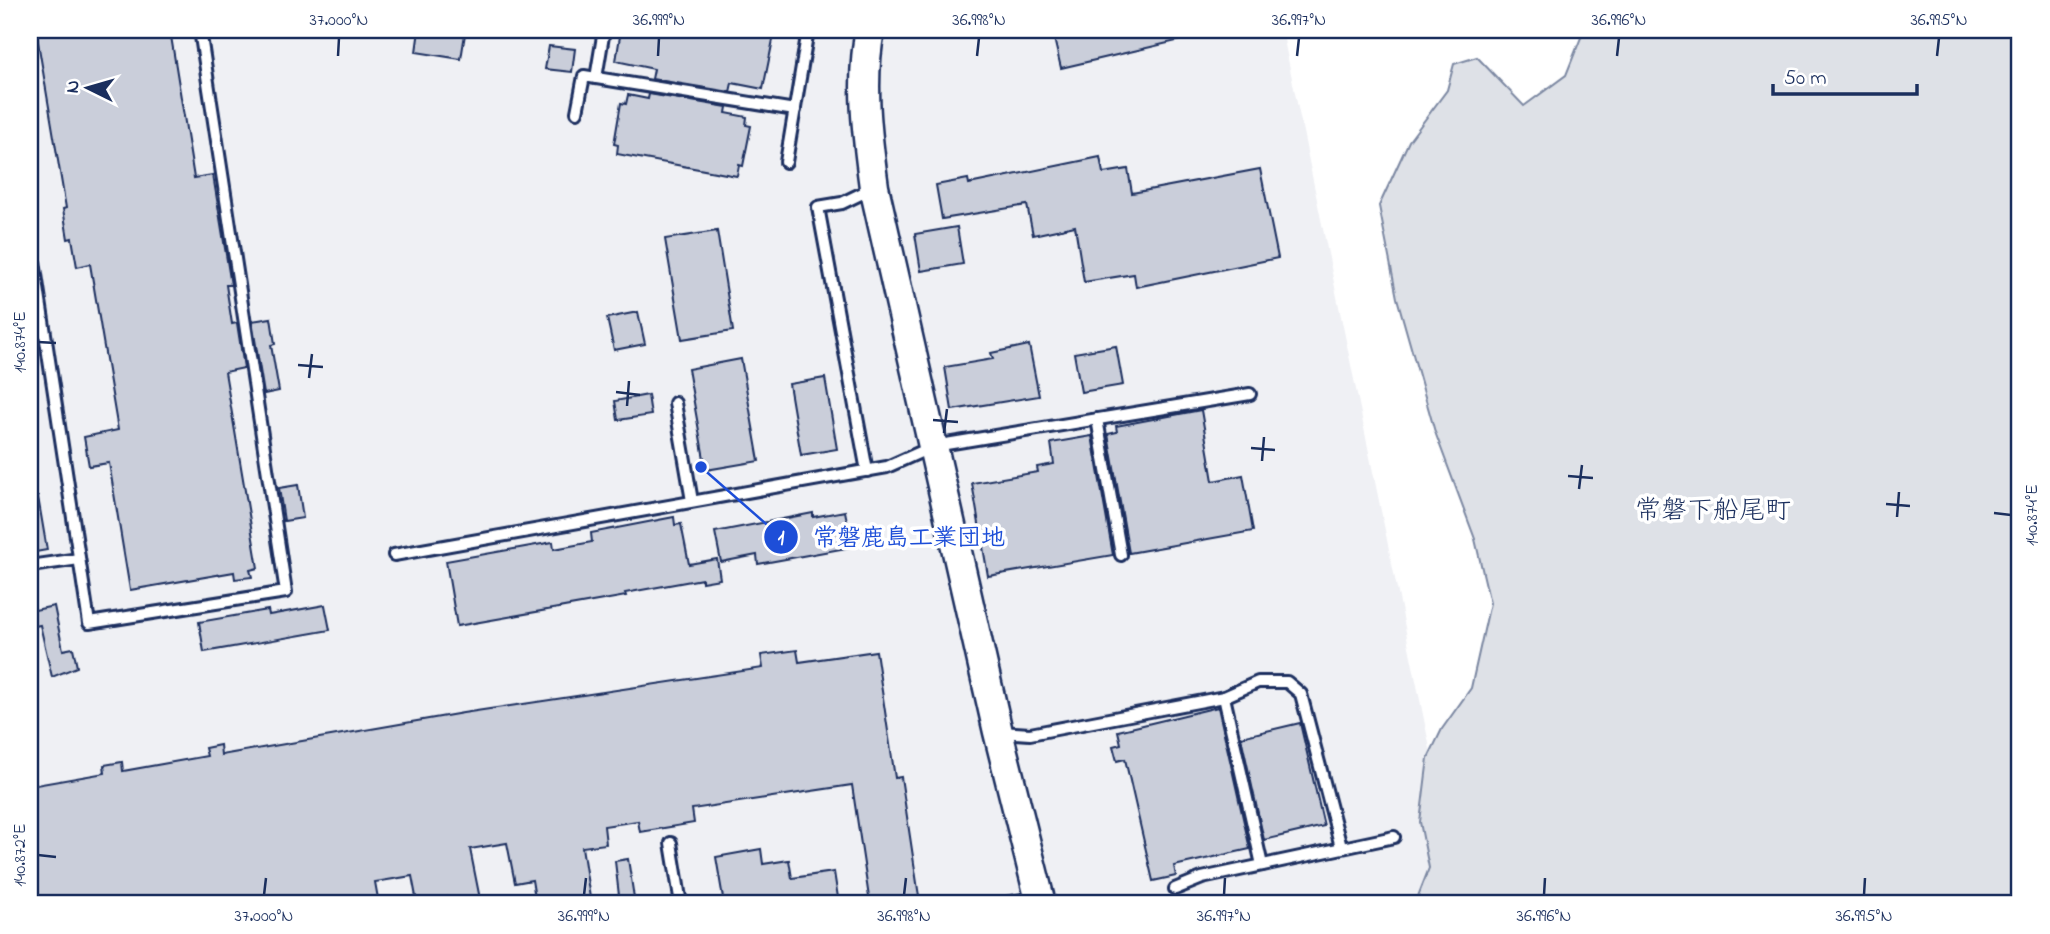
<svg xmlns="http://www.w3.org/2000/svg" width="2050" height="934" viewBox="0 0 2050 934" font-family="'Indie Flower','Klee One',sans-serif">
  <rect width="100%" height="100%" fill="#fff"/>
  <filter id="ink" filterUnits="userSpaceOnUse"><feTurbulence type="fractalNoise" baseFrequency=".0143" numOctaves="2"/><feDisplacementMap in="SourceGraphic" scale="14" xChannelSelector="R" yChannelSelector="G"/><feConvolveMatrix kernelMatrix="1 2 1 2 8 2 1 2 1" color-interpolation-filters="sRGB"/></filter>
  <g filter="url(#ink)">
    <!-- built -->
    <path fill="#eff0f4" d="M30,30H1282L1462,904H30Z"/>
    <!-- green -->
    <path fill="#dee1e7" stroke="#7c88a2" stroke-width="2" d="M1584,30H2020V904H1415L1429,868L1420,822L1428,758L1442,729L1471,688L1490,603L1475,539L1435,432L1397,298L1379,206L1409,141L1447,90L1454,64L1477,57L1524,106L1566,75Z"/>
    <!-- building -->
    <g fill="#caceda" stroke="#1b2f5e" stroke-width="2">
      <path d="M36,30H170L194,178L213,175L231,285H226L232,324L237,323L244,368L225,372L258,568L250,570L252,577L235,579L234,572L130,590L109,463L89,466L84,437L118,430L90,264L77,267L72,238L68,239L63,209L66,208Z"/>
      <path d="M419,30L465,34L461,59L416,52Z"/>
      <path d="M621,30H775L763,89L732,83L730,92L652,79L654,69L616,61Z"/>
      <path d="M1052,30H1198V36L1061,68Z"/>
      <path d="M549,46L575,49L572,72L545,69Z"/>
      <path d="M649,94L727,107L726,113L747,117L746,125L751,126L743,166L739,165L737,176L617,154L618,145L614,144L621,103L626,104L628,95L648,99Z"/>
      <path d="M1100,157L1103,173L1128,169L1132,193L1260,169L1278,258L1136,287L1134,274L1084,282L1075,226L1033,235L1027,205L942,219L936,185L968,179L969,184Z"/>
      <path d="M957,227L963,264L921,271L915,234Z"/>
      <path d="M717,231L733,331L682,339L665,239Z"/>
      <path d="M638,312L645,344L614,350L607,318Z"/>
      <path d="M271,318L275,344L271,345L279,391L264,394L252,321Z"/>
      <path d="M1029,345L1039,396L952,410L945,367L993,359L991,353Z"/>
      <path d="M1116,346L1123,385L1081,392L1074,353Z"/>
      <path d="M741,359L759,461L706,470L688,369Z"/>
      <path d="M825,378L837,449L801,455L789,384Z"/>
      <path d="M648,395L651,415L618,420L615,401Z"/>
      <path d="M1201,410L1213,481L1243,475L1253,531L1129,553L1108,434L1117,432L1116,426Z"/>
      <path d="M1092,436L1113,555L988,576L972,483L1038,472L1037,467L1054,464L1051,443Z"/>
      <path d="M298,485L303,518L284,521L279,488Z"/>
      <path d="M30,497H38L47,550L30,553Z"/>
      <path d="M845,511L852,547L758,564L757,555L721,562L715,532L813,513V517Z"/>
      <path d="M674,517L675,525L681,524L689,564L717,559L720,579L702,582V579L625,593L626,596L457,626L446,561L553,542L554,549L592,542L591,533Z"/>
      <path d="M325,605L330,630L204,652L199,622L268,610L269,615Z"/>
      <path d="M54,606L63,650L73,648L77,667L52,677L40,625L30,627V611Z"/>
      <path d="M797,650L799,662L876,651L895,778L901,777L920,903L870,904L852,785L692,809L694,823L640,832L638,821L604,826L606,844L582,847L591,904H536L532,880L515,883L507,843L470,849L481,904H448L447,897L417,902L412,876L375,882L379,904H30V786L105,773L104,765L122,762L123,771L207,756L205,748L220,745L221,755L463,713L763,668L761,655Z"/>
      <path d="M1218,707L1250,849L1174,866L1176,876L1153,881L1125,759L1117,761L1113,746L1121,744L1118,731Z"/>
      <path d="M1300,723L1324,826L1264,840L1241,737Z"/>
      <path d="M761,849L763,864L789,860L792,878L834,872L839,904H724L716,857Z"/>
      <path d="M628,859L635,904H620L615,861Z"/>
    </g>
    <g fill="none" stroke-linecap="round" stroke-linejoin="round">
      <defs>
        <g id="service">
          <path d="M596,78L604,30"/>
          <path d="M577,112L584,76L795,110"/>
          <path d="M786,162L808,30"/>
          <path d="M30,235L89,623L286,592L200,30"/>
          <path d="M675,403L692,501"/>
          <path d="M1097,419L1121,555"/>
          <path d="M867,471L818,207L842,203L873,188"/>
          <path d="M394,555L887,467L934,446L1250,394"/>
          <path d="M30,566L79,559"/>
          <path d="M1224,697L1258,682H1287L1301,694L1341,847"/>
          <path d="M1001,732L1030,734L1224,697L1262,865"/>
          <path d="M671,843L681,904"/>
          <path d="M1175,889L1202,878L1394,837"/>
          <path d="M1000,904L1039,897"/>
        </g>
        <path id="tertiary" d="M870,30C860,81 867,136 874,187L998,732L1041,904"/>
      </defs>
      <!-- service casing -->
      <use href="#service" stroke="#1b2f5e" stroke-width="16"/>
      <!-- tertiary casing -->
      <use href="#tertiary" stroke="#1b2f5e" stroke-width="33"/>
      <!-- service -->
      <use href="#service" stroke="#fff" stroke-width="10"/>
      <!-- tertiary -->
      <use href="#tertiary" stroke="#fff" stroke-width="28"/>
    </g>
  </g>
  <!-- ticks -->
  <path fill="none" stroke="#1b2f5e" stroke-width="2.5" d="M338,56L339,38M658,56L659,38M977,56L979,38M1297,56L1299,38M1617,56L1619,38M1937,56L1939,38M38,342L56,343M298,365L323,367M309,378L312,354M616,392L640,395M627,406L629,381M933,420L958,422M944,433L947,409M1251,448L1275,450M1262,461L1264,437M1568,476L1593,478M1579,489L1582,465M1886,504L1910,506M1994,513L2011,515M1897,517L1899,492M38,855L56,857M264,895L266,878M584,895L586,878M904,895L906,878M1224,895L1225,878M1544,895L1545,878M1864,895L1865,878"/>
  <g text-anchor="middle" stroke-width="7" stroke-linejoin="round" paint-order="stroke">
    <!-- quarter labels -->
    <g font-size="26" fill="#1b2f5e" stroke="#fff">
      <text x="1713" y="518">常磐下船尾町</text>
    </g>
  </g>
  <!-- callouts -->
  <path fill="none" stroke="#1d4ed8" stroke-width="2.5" d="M701 467L781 537"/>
  <g fill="#1d4ed8" stroke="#fff" stroke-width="2.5">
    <circle cx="701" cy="467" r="7"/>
    <circle cx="781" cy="537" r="18"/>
  </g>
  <g font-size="21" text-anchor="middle" font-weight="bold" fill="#fff">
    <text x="781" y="544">1</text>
  </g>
  <g font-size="24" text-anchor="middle" font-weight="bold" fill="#1d4ed8" stroke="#fff" stroke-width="7" stroke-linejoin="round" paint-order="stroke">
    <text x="909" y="545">常磐鹿島工業団地</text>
  </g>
  <!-- margin -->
  <rect width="2050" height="934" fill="none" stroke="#fff" stroke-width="77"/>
  <!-- north arrow -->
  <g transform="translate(88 88) rotate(275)" stroke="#ffffff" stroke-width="5" paint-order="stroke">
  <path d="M0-5L12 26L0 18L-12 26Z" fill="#1b2f5e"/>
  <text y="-10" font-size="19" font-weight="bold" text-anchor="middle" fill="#1b2f5e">N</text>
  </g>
  <!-- scale -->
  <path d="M1773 84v10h144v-10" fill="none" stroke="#1b2f5e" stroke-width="3.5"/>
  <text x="1784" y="84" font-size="21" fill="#1b2f5e" stroke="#ffffff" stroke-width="5" paint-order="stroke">50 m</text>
  <rect x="38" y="38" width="1973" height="857" fill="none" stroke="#1b2f5e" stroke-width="2.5"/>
  <g font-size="18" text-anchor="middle" fill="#1b2f5e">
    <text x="339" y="25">37.000°N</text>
    <text x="659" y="25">36.999°N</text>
    <text x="979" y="25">36.998°N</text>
    <text x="1299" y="25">36.997°N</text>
    <text x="1619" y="25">36.996°N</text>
    <text x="1939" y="25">36.995°N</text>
    <text transform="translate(19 342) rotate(-90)" y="6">140.874°E</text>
    <text transform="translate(2031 515) rotate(-90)" y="6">140.874°E</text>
    <text transform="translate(19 855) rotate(-90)" y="6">140.872°E</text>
    <text x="264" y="921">37.000°N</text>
    <text x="584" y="921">36.999°N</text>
    <text x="904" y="921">36.998°N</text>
    <text x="1224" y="921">36.997°N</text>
    <text x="1544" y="921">36.996°N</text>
    <text x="1864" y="921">36.995°N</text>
  </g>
</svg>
